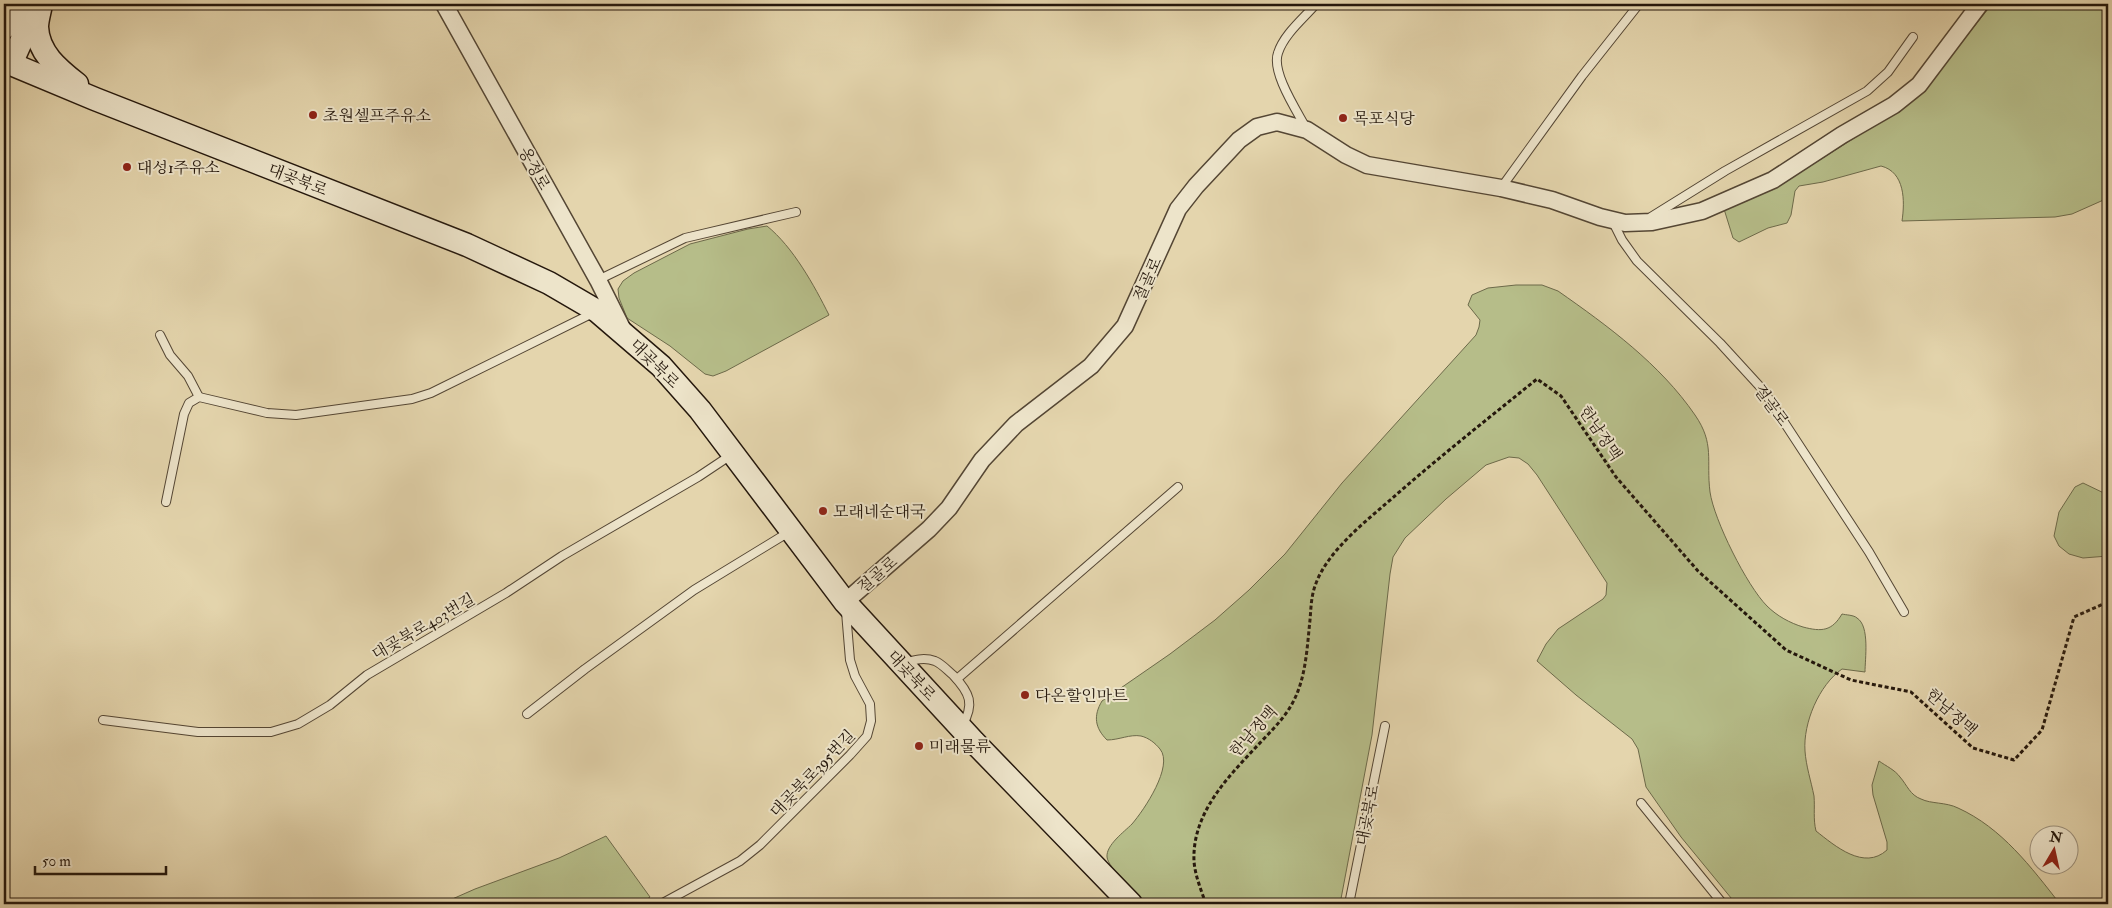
<svg xmlns="http://www.w3.org/2000/svg" width="2112" height="908" viewBox="0 0 2112 908" font-family="'IM FELL Double Pica','Noto Serif KR',serif">
  <rect width="100%" height="100%" fill="#e4d5ad"/>
  <filter id="stains"><feTurbulence type="fractalNoise" baseFrequency=".004" numOctaves="4"/><feColorMatrix values="0 0 0 0 .2 0 0 0 0 .09 0 0 0 0 .02 0 0 0 .5 -.17"/></filter>
  <radialGradient id="worn" r=".72"><stop offset=".6" stop-color="#630" stop-opacity="0"/><stop offset="1" stop-color="#630" stop-opacity=".3"/></radialGradient>
  <!-- green -->
  <g fill="#b6bd89" stroke="#6d6a4a">
    <path d="M1992,4H2108V198L2072,214L2055,217L1902,221C1905,201 1905,172 1881,166L1823,182L1799,186L1795,191L1791,215L1787,223L1768,228L1739,242L1733,238L1724,209L1753,198L1788,180L1889,116L1923,91Z"/>
    <path d="M767,226C793,247 814,285 829,315L726,371L713,376L705,374L670,346L627,318L619,298L618,289L623,281L634,273L690,244L748,229Z"/>
    <path d="M1516,285H1542L1558,291C1608,326 1660,364 1695,415C1715,444 1706,460 1710,492C1714,520 1747,586 1767,606C1777,616 1790,623 1803,627C1822,632 1832,631 1842,614C1846,615 1854,615 1857,618C1870,626 1865,659 1865,672L1842,669C1819,685 1803,723 1805,751C1806,766 1811,781 1814,796C1815,808 1813,819 1816,831C1835,846 1864,871 1887,850V842L1873,795L1872,785L1879,761C1886,766 1895,770 1900,777C1907,785 1910,795 1921,799C1931,804 1946,802 1958,808C2002,828 2031,867 2060,904H1736L1681,837L1646,787L1638,749L1632,739L1576,695L1537,661L1546,644L1558,629L1603,599L1606,595L1607,583L1537,475L1528,464L1519,458L1509,457L1486,465L1446,499L1405,538L1393,557L1390,574L1372,735L1340,904H1147C1138,895 1108,868 1107,857C1106,845 1124,832 1132,824C1144,810 1174,766 1160,749C1155,743 1149,738 1141,736C1130,734 1119,740 1107,740C1095,728 1093,716 1102,701L1170,654L1215,620L1249,590L1285,554L1342,483L1476,335L1479,327L1480,320L1468,305L1472,295L1488,288Z"/>
    <path d="M2083,483L2108,495V556L2083,558L2069,554L2059,546L2054,536L2059,512L2075,487Z"/>
    <path d="M606,836L650,897L640,904H441L475,889L559,858Z"/>
  </g>
  <g fill="none" stroke-linecap="round" stroke-linejoin="round">
    <defs>
      <g id="lane">
        <path d="M1306,128C1297,111 1271,72 1278,53C1284,34 1304,18 1316,4"/>
        <path d="M1501,188L1582,76L1639,4"/>
        <path d="M1651,217L1725,171L1867,91L1888,72L1913,37"/>
        <path d="M1613,222L1622,240L1637,261L1720,343L1763,390L1869,552L1904,612"/>
        <path d="M598,280L685,238L796,212"/>
        <path d="M160,335L170,355L188,376L199,397"/>
        <path d="M166,502L184,414L189,403L199,397L267,413L296,415L412,399L431,393L593,313"/>
        <path d="M904,663C914,660 924,657 935,661C942,664 947,670 953,675C970,693 975,704 962,726"/>
        <path d="M957,679L1178,487"/>
        <path d="M527,714L585,669L694,590L789,532"/>
        <path d="M103,720L198,732H271L298,724L330,705L367,675L506,593L562,556L698,477L731,455"/>
        <path d="M1641,803L1723,904"/>
        <path d="M661,904L740,861L760,845L850,755L867,736L871,721L870,704L855,676L850,660L846,612"/>
        <path d="M1349,904L1385,726"/>
      </g>
      <g id="street">
        <path d="M444,4L598,280L622,328"/>
        <path d="M845,602L929,529L949,508L982,460L1016,424L1091,366L1125,326L1178,209L1196,186L1239,140L1257,127L1277,122L1307,130L1346,155L1367,165L1501,188L1552,200L1600,217L1625,223L1652,222L1702,211L1773,180L1842,135L1894,105L1919,85L1980,4"/>
      </g>
      <g id="secondary">
        <path d="M41,4C40,11 37,20 37,27C38,53 58,69 77,84"/>
        <path d="M4,28L30,4"/>
        <path d="M4,61L95,99L467,245L549,283L597,311L661,366L700,410L845,602L974,742L1131,904"/>
        <path d="M11,64L36,8"/>
      </g>
    </defs>
    <!-- lane casing -->
    <use href="#lane" stroke="#544634" stroke-width="10"/>
    <!-- street casing -->
    <use href="#street" stroke="#544634" stroke-width="19"/>
    <!-- secondary casing -->
    <use href="#secondary" stroke="#24170c" stroke-width="25"/>
    <!-- path -->
    <path stroke="#24170c" stroke-width="3" stroke-dasharray="4 2.5" stroke-linecap="butt" d="M1206,904C1201,890 1195,875 1194,861C1192,813 1228,777 1258,745C1270,732 1283,720 1292,704C1306,679 1307,648 1310,620C1311,609 1311,597 1315,586C1327,550 1369,519 1397,494C1443,454 1490,417 1537,379L1561,396L1616,477L1698,571L1786,650L1851,680L1911,692L1973,748L2014,760L2042,730L2074,617L2108,602"/>
    <!-- lane -->
    <use href="#lane" stroke="#ede4ca" stroke-width="8"/>
    <!-- street -->
    <use href="#street" stroke="#ede4ca" stroke-width="16"/>
    <!-- secondary -->
    <use href="#secondary" stroke="#ede4ca" stroke-width="22"/>
  </g>
  <!-- markers -->
  <g fill="#8f2418" stroke="#ede4ca" stroke-width="2">
    <circle cx="313" cy="115" r="5"/>
    <circle cx="1343" cy="118" r="5"/>
    <circle cx="127" cy="167" r="5"/>
    <circle cx="823" cy="511" r="5"/>
    <circle cx="1025" cy="695" r="5"/>
    <circle cx="919" cy="746" r="5"/>
  </g>
  <g text-anchor="middle" stroke-width="4" stroke-linejoin="round" paint-order="stroke">
    <!-- poi labels -->
    <g font-size="16" fill="#24170c" stroke="#ede4ca" text-anchor="start">
      <text x="323" y="121">초원셀프주유소</text>
      <text x="1353" y="124">목포식당</text>
      <text x="137" y="173">대성1주유소</text>
      <text x="833" y="517">모래네순대국</text>
      <text x="1035" y="701">다온할인마트</text>
      <text x="929" y="752">미래물류</text>
    </g>
    <!-- street labels -->
    <g font-size="16" fill="#24170c" stroke="#ede4ca">
      <text transform="translate(535 168) rotate(61)" y="6">옹정로</text>
      <text transform="translate(298 179) rotate(21)" y="6">대곶북로</text>
      <text transform="translate(1147 279) rotate(-66)" y="6">절골로</text>
      <text transform="translate(655 363) rotate(45)" y="6">대곶북로</text>
      <text transform="translate(1772 405) rotate(54)" y="6">절골로</text>
      <text transform="translate(1601 433) rotate(56)" y="6">한남정맥</text>
      <text transform="translate(877 574) rotate(-41)" y="6">절골로</text>
      <text transform="translate(423 626) rotate(-30)" y="6">대곶북로403번길</text>
      <text transform="translate(912 675) rotate(47)" y="6">대곶북로</text>
      <text transform="translate(1952 712) rotate(42)" y="6">한남정맥</text>
      <text transform="translate(1253 731) rotate(-48)" y="6">한남정맥</text>
      <text transform="translate(812 773) rotate(-46)" y="6">대곶북로395번길</text>
      <text transform="translate(1367 815) rotate(-79)" y="6">대곶북로</text>
    </g>
  </g>
  <!-- margin -->
  <rect width="2112" height="908" fill="none" stroke="#e4d5ad" stroke-width="20"/>
  <rect x="5" y="5" width="2102" height="898" fill="none" stroke="#24170c" stroke-width="2.5"/>
  <rect x="10" y="10" width="2092" height="888" fill="none" stroke="#24170c"/>
  <!-- north arrow -->
  <g transform="translate(2054 850) rotate(9)"><circle r="24" fill="#ede4ca" stroke="#9d927e"/>
  <path d="M0-4L9 19L0 12L-9 19Z" fill="#8f2418"/>
  <text y="-8" font-size="14" font-weight="bold" text-anchor="middle" fill="#24170c">N</text>
  </g>
  <!-- scale -->
  <path d="M35 866v8h131v-8" fill="none" stroke="#24170c" stroke-width="2.5"/>
  <text x="42" y="866" font-size="15" fill="#24170c" stroke="#ede4ca" stroke-width="4" paint-order="stroke">50 m</text>
  <rect width="100%" height="100%" filter="url(#stains)"/>
  <rect width="100%" height="100%" fill="url(#worn)"/>
</svg>
